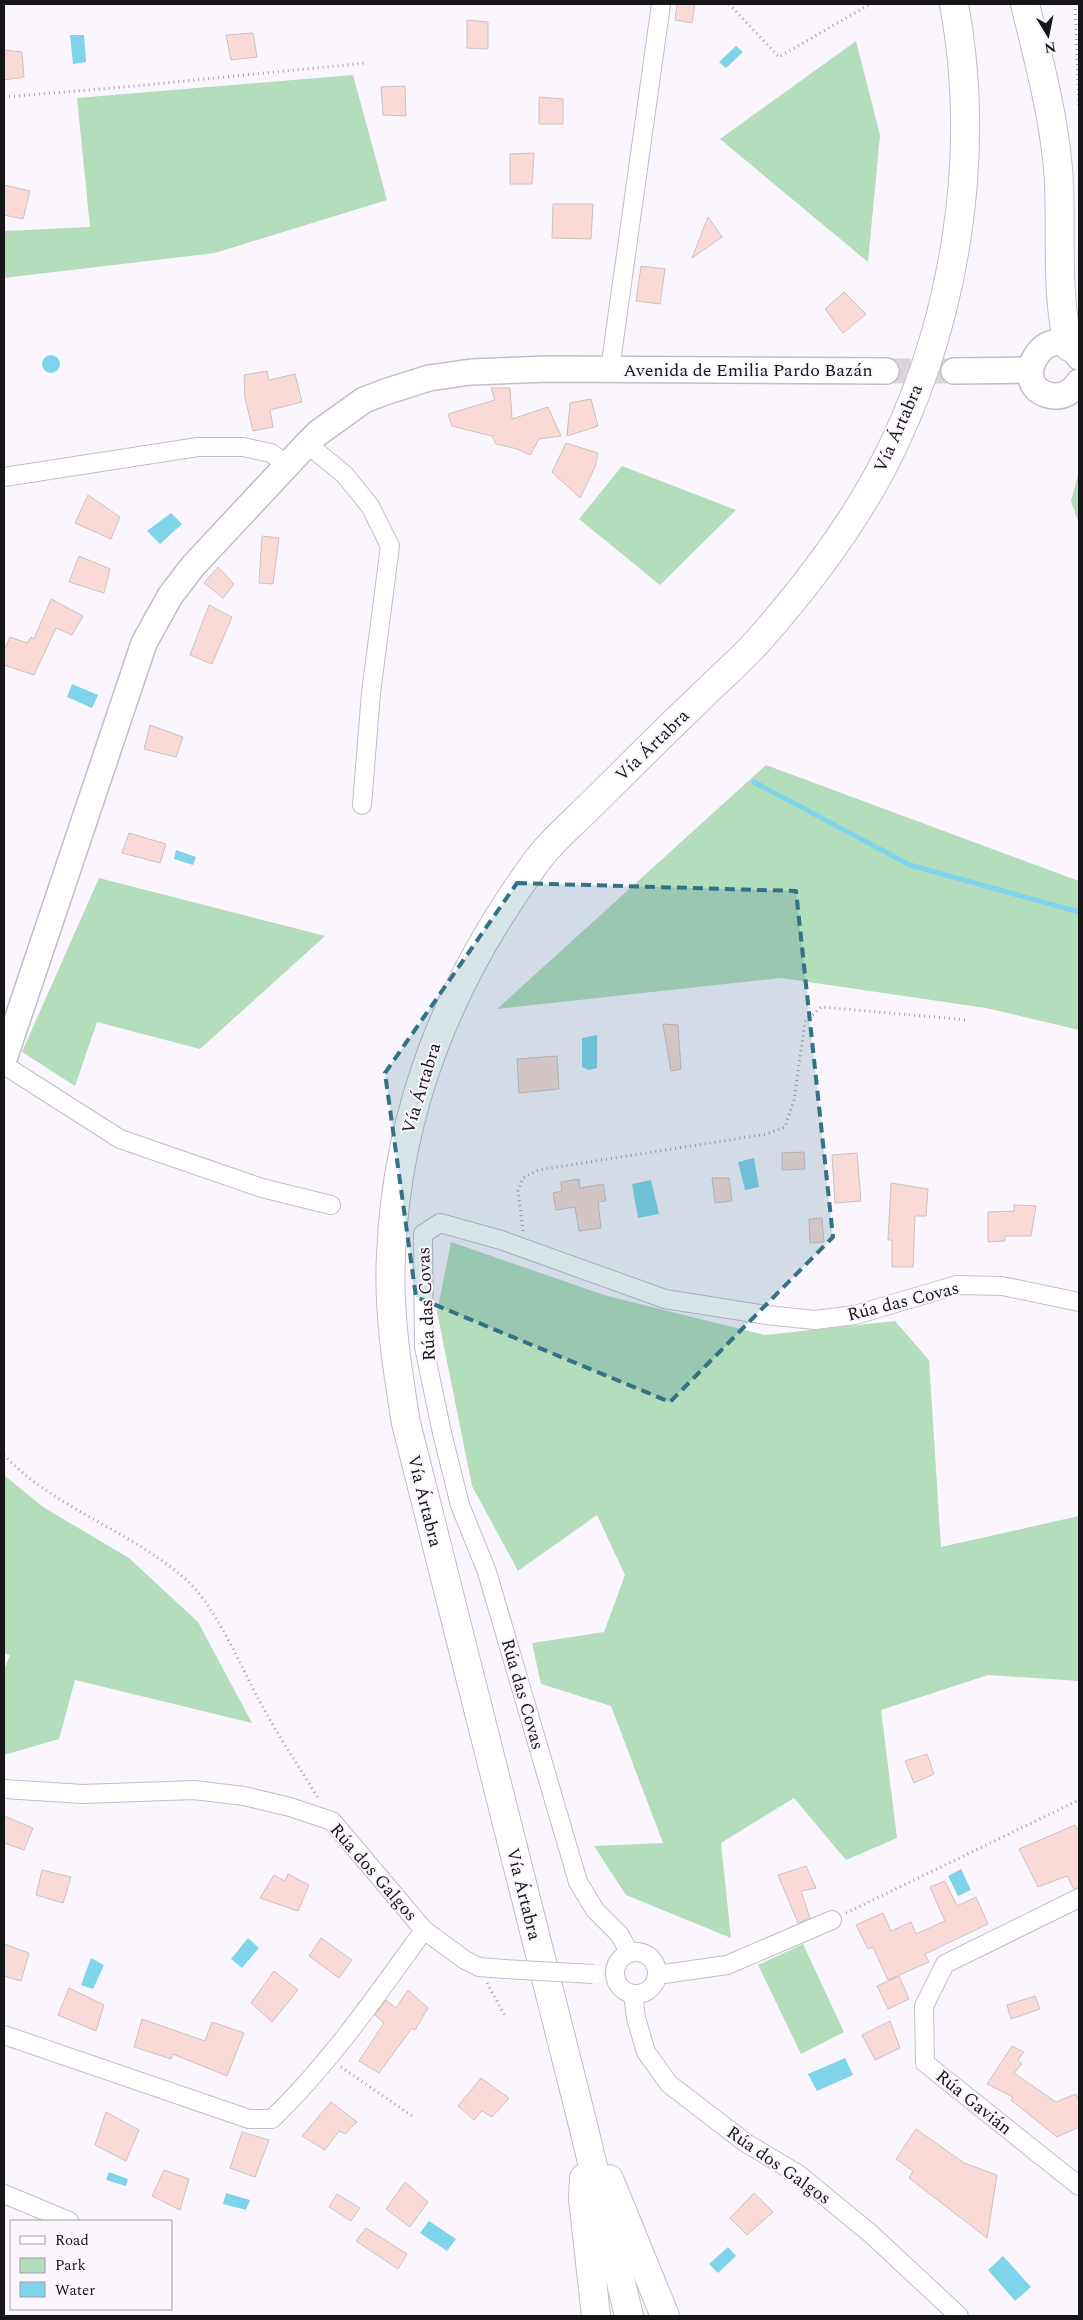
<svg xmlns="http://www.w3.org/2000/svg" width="1083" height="2320" viewBox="0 0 1083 2320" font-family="Spectral,serif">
  <rect width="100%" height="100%" fill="#fbf6fe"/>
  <!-- green -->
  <g fill="#b4ddbc">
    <path d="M856,41L880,135L868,262L720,139Z"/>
    <path d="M353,75L387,200L215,253L4,278V231L90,227L77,98Z"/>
    <path d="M622,466L736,510L660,585L579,519Z"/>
    <path d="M1079,471V524L1071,501Z"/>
    <path d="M766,765L1079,881V1030L986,1008L781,978L497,1009Z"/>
    <path d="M99,878L325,936L200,1049L97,1022L75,1086L22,1052Z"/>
    <path d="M451,1242L607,1296L765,1335L895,1321L929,1360L941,1547L1079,1516V1681L988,1675L881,1710L897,1838L846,1860L794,1798L721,1843L731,1938L626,1895L594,1846L663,1843L611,1706L541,1684L532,1643L604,1632L625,1575L597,1515L518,1571L472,1486L437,1312Z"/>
    <path d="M4,1475L43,1507L129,1558L198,1622L252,1723L75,1680L59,1739L4,1755V1670L10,1655L4,1653Z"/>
    <path d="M803,1944L844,2032L801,2054L758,1965Z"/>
  </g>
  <!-- water -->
  <g fill="#7fd4ec">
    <path d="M70,35H84L86,62L73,64Z"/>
    <path d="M736,46L743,52L726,68L719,62Z"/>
    <circle cx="51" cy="364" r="9"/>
    <path d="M171,513L182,524L160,544L147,531Z"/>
    <path d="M72,684L98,695L92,708L67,697Z"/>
    <path d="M176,850L196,857L193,865L174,859Z"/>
    <path d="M597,1035V1068L589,1070L582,1067V1038Z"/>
    <path d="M754,1158L759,1187L745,1190L738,1162Z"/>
    <path d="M651,1180L659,1214L638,1218L632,1184Z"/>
    <path d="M961,1869L971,1890L958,1896L948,1876Z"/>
    <path d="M248,1938L259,1948L242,1968L231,1959Z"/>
    <path d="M91,1958L104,1965L93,1989L81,1985Z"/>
    <path d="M845,2058L853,2075L817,2091L808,2074Z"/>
    <path d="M109,2172L128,2179L126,2186L106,2180Z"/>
    <path d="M226,2193L250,2200L246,2210L223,2204Z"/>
    <path d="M429,2221L456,2239L447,2251L420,2233Z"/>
    <path d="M728,2247L736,2256L718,2273L709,2264Z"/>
    <path d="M1003,2256L1031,2287L1015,2301L988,2270Z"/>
  </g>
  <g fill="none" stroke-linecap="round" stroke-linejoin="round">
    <!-- stream -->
    <path stroke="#7fd4ec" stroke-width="5" d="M754,782L910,865L1079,912"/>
  </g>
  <!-- building -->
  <g fill="#f9dad6" stroke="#ccc2c1">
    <path d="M677,4H695L692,23L675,20Z"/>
    <path d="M467,20L488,22V49L467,48Z"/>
    <path d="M253,33L257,57L231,60L226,35Z"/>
    <path d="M4,50L22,52L24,77L4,80Z"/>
    <path d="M405,86L406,116L383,115L381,87Z"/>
    <path d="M539,97L563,99V124H539Z"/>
    <path d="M534,153L532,184H510V154Z"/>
    <path d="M4,185L30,191L23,219L4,215Z"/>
    <path d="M553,204H593L591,239L552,238Z"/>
    <path d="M708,217L722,237L692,258Z"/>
    <path d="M641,266L665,269L660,304L636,301Z"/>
    <path d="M844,292L866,314L843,333L825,309Z"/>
    <path d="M267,371L269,380L295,374L302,402L270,410L273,427L253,431L245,398L244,375Z"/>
    <path d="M491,388H510L512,419L548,407L561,436L539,439L530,455L517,449L496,444L492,436L452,426L448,414L495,400Z"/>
    <path d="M591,399L598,426L567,436L570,403Z"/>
    <path d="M566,443L598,453L595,467L580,498L552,472Z"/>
    <path d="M88,495L120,517L111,539L75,523Z"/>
    <path d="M262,536L279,538L273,584L259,583Z"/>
    <path d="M79,556L110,569L104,593L69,582Z"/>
    <path d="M218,567L234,584L223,598L204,583Z"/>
    <path d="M51,599L83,616L72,635L56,628L34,675L4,665V650L10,637L27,643L31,637L34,639Z"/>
    <path d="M209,605L232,617L212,664L190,655Z"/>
    <path d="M150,725L183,737L176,757L144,749Z"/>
    <path d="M129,833L166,844L160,863L122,853Z"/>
    <path d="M663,1024L678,1025L681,1069L671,1071Z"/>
    <path d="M557,1056L559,1089L519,1093L517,1059Z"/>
    <path d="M804,1152L805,1169L782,1170V1153Z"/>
    <path d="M857,1153L861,1201L835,1203L832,1155Z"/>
    <path d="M712,1178H729L732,1201L715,1203Z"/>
    <path d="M579,1179L580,1188L603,1184L606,1201L598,1202L601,1228L579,1231L575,1207L556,1210L553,1193L562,1191L561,1182Z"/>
    <path d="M891,1183L928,1189L926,1216H915L913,1267H892V1240H888Z"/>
    <path d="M1014,1205L1036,1206L1031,1236H1005V1241L988,1242V1212L1014,1211Z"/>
    <path d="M822,1218L824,1242L810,1243L809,1219Z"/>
    <path d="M927,1754L934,1774L914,1783L905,1761Z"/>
    <path d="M4,1816L33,1828L24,1850L4,1843Z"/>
    <path d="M1075,1825L1079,1832V1887L1074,1889L1067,1876L1038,1887L1019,1849Z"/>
    <path d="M806,1866L816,1888L801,1891L810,1918L798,1923L778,1875Z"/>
    <path d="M42,1870L71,1877L63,1903L36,1895Z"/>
    <path d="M288,1874L309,1885L298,1911L260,1898L274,1875L285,1881Z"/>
    <path d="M945,1881L957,1906L976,1897L988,1924L925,1954L929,1962L888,1980L873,1947L868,1949L856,1925L883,1913L891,1931L911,1922L916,1934L945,1921L930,1887Z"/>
    <path d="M321,1938L352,1960L339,1978L309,1956Z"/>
    <path d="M4,1944L29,1953L21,1981L4,1976Z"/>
    <path d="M274,1971L298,1990L272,2022L251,2003Z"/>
    <path d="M899,1976L909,1999L888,2009L877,1986Z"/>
    <path d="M69,1988L104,2005L96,2031L58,2015Z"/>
    <path d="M408,1990L428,2008L415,2030L412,2028L379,2073L359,2061L384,2023L375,2015L386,2000L396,2008Z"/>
    <path d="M1035,1996L1040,2009L1011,2019L1007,2005Z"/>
    <path d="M142,2019L205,2041L212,2022L244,2033L227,2076L173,2054L171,2059L134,2047Z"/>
    <path d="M890,2021L900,2048L875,2060L862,2035Z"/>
    <path d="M1012,2046L1024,2052L1018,2060L1022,2064L1014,2073L1056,2102L1076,2094L1079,2101V2127L1057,2137L1011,2100L1013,2097L987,2084Z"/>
    <path d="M481,2078L509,2098L492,2117L482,2111L474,2120L458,2106Z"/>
    <path d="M331,2102L357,2122L345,2134L339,2131L325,2150L302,2136Z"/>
    <path d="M106,2112L139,2130L126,2161L95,2145Z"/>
    <path d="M916,2129L964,2163L997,2175L987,2238L909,2178L913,2171L896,2159Z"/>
    <path d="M242,2132L269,2140L255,2177L230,2168Z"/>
    <path d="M164,2170L189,2179L180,2210L152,2196Z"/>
    <path d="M405,2182L428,2202L410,2227L386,2209Z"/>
    <path d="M754,2193L773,2212L747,2235L730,2218Z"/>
    <path d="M337,2194L360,2208L351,2221L329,2207Z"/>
    <path d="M366,2228L407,2254L398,2269L356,2241Z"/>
  </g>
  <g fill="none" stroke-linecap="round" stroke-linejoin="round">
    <!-- secondary-tunnel -->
    <path stroke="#d9d4db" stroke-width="25" stroke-dasharray="25 12" stroke-linecap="butt" d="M886,371H954"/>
    <defs>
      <g id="street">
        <path d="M610,369L661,4"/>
        <path d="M307,444L344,474L370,506L390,546L371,693L362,805"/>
        <path d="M4,477L198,447H243L271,453L287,465"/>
        <path d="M4,1065L120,1139L262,1188L331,1205"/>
        <path d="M4,1789L83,1794L194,1790L244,1796L290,1807L332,1821L424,1930L465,1960L479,1967L505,1969"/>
        <path d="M1079,1898L945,1964L924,2006L925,2063L1079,2186"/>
        <circle cx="636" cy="1973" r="21"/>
        <path d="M630,1953L619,1934L595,1910L578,1882L487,1572L460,1505L442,1433L424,1347L423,1234L440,1223L501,1240L665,1299L766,1315L815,1320L855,1315L957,1285L1002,1286L1079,1302"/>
        <path d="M657,1975L727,1965L832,1920"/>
        <path d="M633,1994L636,2018L646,2052L669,2084L746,2143L798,2174L871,2234L959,2316"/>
        <path d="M4,2035L249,2119H272C330,2063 377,1995 424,1930"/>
        <path d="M4,2194L69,2221"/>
      </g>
      <g id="secondary">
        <path d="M1079,357C1050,311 1002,388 1053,396C1064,397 1073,391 1079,382"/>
        <path d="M954,371L1030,370"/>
        <path d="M4,1059L144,643L170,596L193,566L307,444L318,433L364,400L385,392L429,378L471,372L549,369L886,371"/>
      </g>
      <g id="highway">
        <path d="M1025,4C1038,58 1053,112 1058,168C1063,228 1054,288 1069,347"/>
        <path d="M584,2178L583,2199L596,2316"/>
        <path d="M609,2179L665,2316"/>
        <path d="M629,2316L584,2129L406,1423C397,1368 388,1311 391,1255C397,1108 450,980 536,862C551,841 573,823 592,804C628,768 664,732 701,697C720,678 740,661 758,641C804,589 847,533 880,472C954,332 983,159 954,4"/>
      </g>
    </defs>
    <!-- street casing -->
    <use href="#street" stroke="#c2bec5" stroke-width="20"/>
    <!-- secondary casing -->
    <use href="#secondary" stroke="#c2bec5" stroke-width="28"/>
    <!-- highway casing -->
    <use href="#highway" stroke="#c2bec5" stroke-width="30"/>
    <!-- path -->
    <g stroke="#a3a0a5" stroke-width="3" stroke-dasharray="1 4" stroke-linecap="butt">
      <path d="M729,4L779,57L870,4"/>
      <path d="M1075,4L1079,107"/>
      <path d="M4,97L125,87L365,63"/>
      <path d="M1079,502V505"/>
      <path d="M523,1231L518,1191L523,1178L538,1170L767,1134L785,1127L794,1100L805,1022L821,1007L968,1020"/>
      <path d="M4,1455C50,1505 129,1531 182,1576C214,1602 239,1663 259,1700C277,1734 298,1765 318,1798"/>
      <path d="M846,1913L1079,1800"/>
      <path d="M487,1983L505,2016"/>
      <path d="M341,2067L415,2118"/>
    </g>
    <!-- street -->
    <use href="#street" stroke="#fff" stroke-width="18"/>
    <!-- secondary -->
    <use href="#secondary" stroke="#fff" stroke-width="25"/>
    <!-- highway -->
    <use href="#highway" stroke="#fff" stroke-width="28"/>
    <defs>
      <path id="street-bridge" d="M505,1969L593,1974"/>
    </defs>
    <!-- street-bridge casing -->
    <use href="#street-bridge" stroke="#c2bec5" stroke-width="20" stroke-linecap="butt"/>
    <!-- street-bridge -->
    <use href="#street-bridge" stroke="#fff" stroke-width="18"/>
  </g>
  <!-- marked area -->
  <path fill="#327286" fill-opacity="0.2" stroke="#327286" stroke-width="4" stroke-dasharray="10 6" stroke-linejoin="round" d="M517,883L796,891L833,1237L670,1402L416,1297L385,1073Z"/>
  <g text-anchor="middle" stroke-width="4" stroke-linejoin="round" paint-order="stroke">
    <!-- street labels -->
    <g font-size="18" fill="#161517" stroke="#fbf6fe">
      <text x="748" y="376">Avenida de Emilia Pardo Bazán</text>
      <text transform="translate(898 428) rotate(-66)" y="6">Vía Ártabra</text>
      <text transform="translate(652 745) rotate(-44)" y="6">Vía Ártabra</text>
      <text transform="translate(421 1088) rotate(-73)" y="6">Vía Ártabra</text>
      <text transform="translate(903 1301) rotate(-14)" y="6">Rúa das Covas</text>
      <text transform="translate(426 1304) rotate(-93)" y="6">Rúa das Covas</text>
      <text transform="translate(425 1501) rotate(76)" y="6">Vía Ártabra</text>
      <text transform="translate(523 1694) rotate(74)" y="6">Rúa das Covas</text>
      <text transform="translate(374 1872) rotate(49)" y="6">Rúa dos Galgos</text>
      <text transform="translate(524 1894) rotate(76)" y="6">Vía Ártabra</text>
      <text transform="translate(974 2102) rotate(39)" y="6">Rúa Gavián</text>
      <text transform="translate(779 2165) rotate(35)" y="6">Rúa dos Galgos</text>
    </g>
  </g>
  <!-- border -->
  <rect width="1083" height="2320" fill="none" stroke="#161517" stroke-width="10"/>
  <!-- legend -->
  <rect x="10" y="2220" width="162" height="90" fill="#fbf6fe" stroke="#9f9ca2"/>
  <rect x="20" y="2236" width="25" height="8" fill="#ffffff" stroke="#9f9ca2"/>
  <text x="55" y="2245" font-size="15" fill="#161517">Road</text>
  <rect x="20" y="2258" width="25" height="15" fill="#b4ddbc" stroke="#9f9ca2"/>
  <text x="55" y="2270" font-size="15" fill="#161517">Park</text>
  <rect x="20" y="2282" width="25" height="15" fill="#7fd4ec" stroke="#9f9ca2"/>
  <text x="55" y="2295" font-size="15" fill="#161517">Water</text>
  <!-- north arrow -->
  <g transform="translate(1048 35) rotate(170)" stroke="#fbf6fe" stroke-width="4" paint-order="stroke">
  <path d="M0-4L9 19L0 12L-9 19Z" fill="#161517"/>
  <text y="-8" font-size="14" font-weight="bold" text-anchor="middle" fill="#161517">N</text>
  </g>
</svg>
